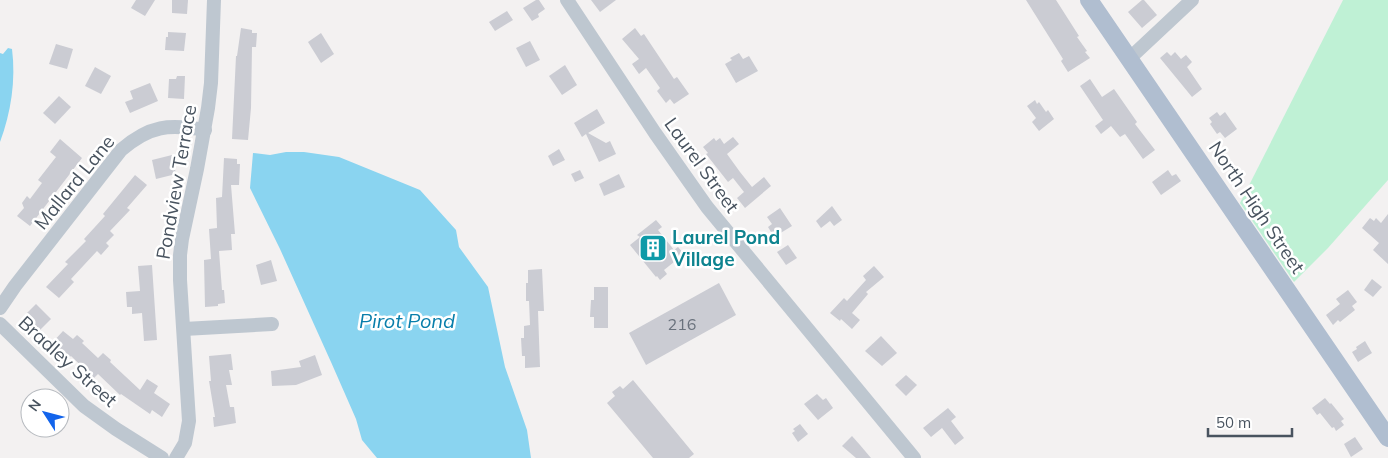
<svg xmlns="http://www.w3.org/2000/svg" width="1388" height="458" viewBox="0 0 1388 458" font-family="Mulish,sans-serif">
  <rect width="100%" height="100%" fill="#f3f1f1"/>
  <!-- green -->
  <path fill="#bff1d5" d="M1343,0H1388V180L1328,248L1294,282L1240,203Z"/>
  <!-- water -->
  <g fill="#8ad4f0">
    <path d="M8,48L12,49C16,80 11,113 0,142V53L3,54Z"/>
    <path d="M286,152H304L339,157L420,190L456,230L459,247L488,287L505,367L527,430L531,458H377L362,440L356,419L331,362L280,249L250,188L253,153L270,155Z"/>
  </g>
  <!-- building -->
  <g fill="#cbccd3">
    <path d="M136,0H155L145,16L131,8Z"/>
    <path d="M172,0H188L187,14L172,13Z"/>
    <path d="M536,0H539L545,9L538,14L539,17L532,21L523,8Z"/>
    <path d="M591,0H616L600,12Z"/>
    <path d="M1026,0H1056L1079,36L1077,37L1087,51L1085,52L1090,58L1068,72L1061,61L1063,59Z"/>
    <path d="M1142,0H1144L1157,15L1142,28L1128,12Z"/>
    <path d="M507,11L513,20L495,31L489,22Z"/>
    <path d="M241,28L252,30V33H257L256,47H252L251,108L248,140L232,139L236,56H237Z"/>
    <path d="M635,28L641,36L644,34L674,79L677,77L689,94L674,104L670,99L666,103L657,91L660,88L646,68L639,74L632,64L639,59L622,39Z"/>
    <path d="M168,32L186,33L184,51L165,50L166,37H168Z"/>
    <path d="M321,33L334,54L321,63L308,42Z"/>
    <path d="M530,41L540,60L526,67L516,48Z"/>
    <path d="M56,44L73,49L67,69L49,64Z"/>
    <path d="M1167,52L1171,56L1175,52L1181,59L1186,55L1192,62L1187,67L1202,89L1192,97L1160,58Z"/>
    <path d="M739,53L743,59L749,56L758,71L736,83L725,64L732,60L730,58Z"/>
    <path d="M565,65L577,85L562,95L549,76Z"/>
    <path d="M95,67L111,76L101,94L85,86Z"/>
    <path d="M177,76H185L184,99L168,98L169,79H176Z"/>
    <path d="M1090,79L1102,97L1114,89L1137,122L1135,124L1155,150L1143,159L1125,134L1120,137L1111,126L1101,134L1095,126L1103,120L1080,86Z"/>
    <path d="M150,83L158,101L130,113L125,102L133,99L130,91Z"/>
    <path d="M59,96L71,107L55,124L43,113Z"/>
    <path d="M1035,100L1037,104L1039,102L1046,112L1048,110L1054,119L1039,131L1032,122L1036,118L1027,106Z"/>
    <path d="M597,109L605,123L588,133L606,143L610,141L616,154L599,162L586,134L582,137L574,123Z"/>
    <path d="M1217,112L1220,116L1225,112L1237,129L1225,138L1220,132L1217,134L1210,124L1212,122L1209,118Z"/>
    <path d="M733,137L739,144L727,154L740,172L752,187L764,177L771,186L745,208L737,198L744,192L733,178L728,182L706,154L708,153L703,147L714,138L716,141L720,138L724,144Z"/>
    <path d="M60,139L82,158L30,226L17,216L24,208L22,203L27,196L30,199L42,183L38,180L56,157L50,152Z"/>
    <path d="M559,149L565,160L553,166L548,156Z"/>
    <path d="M172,155L176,174L156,179L152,160Z"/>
    <path d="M224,158L237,159V164H240L239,185H231L235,234H231L232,250L219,251L222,290H224L225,303L218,304V306L205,307L204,260L211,259L209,229L217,228L216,198L222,197Z"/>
    <path d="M580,170L584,178L575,182L571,174Z"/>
    <path d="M1168,170L1172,176L1176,174L1181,181L1161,195L1152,182Z"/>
    <path d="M619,174L625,187L604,196L599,184Z"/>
    <path d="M135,175L147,185L127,208L130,210L110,231L114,235L106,243L109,246L101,255L97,251L71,279L74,282L59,298L46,287L68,264L65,262L86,241L84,239L105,216L103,214Z"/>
    <path d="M832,206L842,220L834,226L830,221L821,228L816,221Z"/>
    <path d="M780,208L792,226L774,237L768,227L772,224L767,217Z"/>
    <path d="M1388,214V264L1373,250L1379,243L1362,228L1370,218L1374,221L1376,218L1381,223Z"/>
    <path d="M656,220L662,227L658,230L674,250L678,247L684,254L664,270L667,274L660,280L657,276L656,277L630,245L640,237L637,235Z"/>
    <path d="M788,245L797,258L786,265L777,252Z"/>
    <path d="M271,260L277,281L261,285L256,265Z"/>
    <path d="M152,265L157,340L144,341L142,313L132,314V307H127L126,292L140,291L138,266Z"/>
    <path d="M874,266L884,277L866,292L868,294L852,313L860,320L852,329L841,319L840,321L830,313L844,298L847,301L866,280L863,276Z"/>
    <path d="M542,269L544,311H538L540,367L525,368V356H522L521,338H524V326L530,325L529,301H526V283H528V270Z"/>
    <path d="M1372,279L1382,287L1373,297L1364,290Z"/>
    <path d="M719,283L736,315L646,365L629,333Z"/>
    <path d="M594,287H608V328H594V317H590L591,300H594Z"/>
    <path d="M1348,290L1357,302L1352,306L1355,310L1340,322L1338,320L1333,325L1326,315L1340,304L1336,299Z"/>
    <path d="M36,304L51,319L39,331L24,316Z"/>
    <path d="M63,331L73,339L77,335L84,341L82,343L98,358L103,353L111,360L110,362L140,390L147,379L158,386L154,393L170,404L162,417L152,410L150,414L121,394L120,395L98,374L94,378L71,356L68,358L52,343Z"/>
    <path d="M881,336L897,353L882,366L865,351Z"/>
    <path d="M1365,341L1372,353L1358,362L1352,352L1357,349L1356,347Z"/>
    <path d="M231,354L233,370H229L232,385H226L230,407H234L236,423L214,427L213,417H215L209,381H211L209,356Z"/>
    <path d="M315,355L322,375L296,385L272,386L271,371L301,367L299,361Z"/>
    <path d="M906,375L917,385L906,396L895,385Z"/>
    <path d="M633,380L694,454L689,458H653L607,403L615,396L612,392L620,386L623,389Z"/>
    <path d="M817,394L823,400L826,398L833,408L818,420L804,404Z"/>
    <path d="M1325,398L1330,404L1331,403L1344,419L1341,421L1344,425L1336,431L1334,427L1332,428L1320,413L1317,415L1312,408Z"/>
    <path d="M948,408L956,417L951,421L964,438L955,445L942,428L931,437L923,428Z"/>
    <path d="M800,424L808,434L798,442L792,433L795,431L793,429Z"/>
    <path d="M852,436L860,445L871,458H856L842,446Z"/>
    <path d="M1355,437L1363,449L1351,457L1344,444Z"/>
  </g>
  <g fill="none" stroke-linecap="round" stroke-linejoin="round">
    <!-- minor -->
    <g stroke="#bec7d0" stroke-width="14">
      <path d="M567,0L655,133L707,207L914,458"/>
      <path d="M1130,58L1192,0"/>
      <path d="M0,308L15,286L121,150C150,125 169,124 205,130"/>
      <path d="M0,324L84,406L116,429L162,458"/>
      <path d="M184,329L272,324"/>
      <path d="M176,458L185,443L189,421L180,280V255L182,239L197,169L208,108L211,83L214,0"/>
    </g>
    <!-- major -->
    <path stroke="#b0bed0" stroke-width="18" d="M1089,0L1388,438"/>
  </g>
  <!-- icons -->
  <defs>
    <symbol id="building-square" viewBox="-11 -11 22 22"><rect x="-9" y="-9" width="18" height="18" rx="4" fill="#0f9aa8" stroke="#fff"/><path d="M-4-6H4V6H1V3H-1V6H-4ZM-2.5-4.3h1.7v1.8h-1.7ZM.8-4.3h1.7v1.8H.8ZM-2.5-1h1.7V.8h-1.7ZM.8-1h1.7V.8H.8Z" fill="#fff"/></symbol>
  </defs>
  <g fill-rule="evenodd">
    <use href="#building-square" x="637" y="232" width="32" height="32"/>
  </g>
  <g text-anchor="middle" stroke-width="5" stroke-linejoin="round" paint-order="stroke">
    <!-- number labels -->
    <g font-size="16" fill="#69717c">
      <text x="682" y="330">216</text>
    </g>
    <!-- street labels -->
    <g font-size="19" fill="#48535f" stroke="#fff">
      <text transform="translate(702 165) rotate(54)" y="7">Laurel Street</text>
      <text transform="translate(74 182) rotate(-51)" y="7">Mallard Lane</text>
      <text transform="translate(176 182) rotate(-80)" y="7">Pondview Terrace</text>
      <text transform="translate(1257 207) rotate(56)" y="7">North High Street</text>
      <text transform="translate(68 361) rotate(42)" y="7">Bradley Street</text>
    </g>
    <!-- culture labels -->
    <g font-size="19" font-weight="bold" fill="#0d838f" stroke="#fff" text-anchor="start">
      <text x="672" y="244">Laurel Pond<tspan x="672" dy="22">Village</tspan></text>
    </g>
    <!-- water labels -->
    <g font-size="20" font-style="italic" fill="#087eab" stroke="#fff">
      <text x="407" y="328">Pirot Pond</text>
    </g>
  </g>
  <!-- north arrow -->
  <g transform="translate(45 413) rotate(306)"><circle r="24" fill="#ffffff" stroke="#b6babf"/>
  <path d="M0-4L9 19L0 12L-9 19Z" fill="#1364eb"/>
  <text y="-8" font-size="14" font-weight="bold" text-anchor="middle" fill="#48535f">N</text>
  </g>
  <!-- scale -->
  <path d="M1208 428v8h84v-8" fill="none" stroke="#48535f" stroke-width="2.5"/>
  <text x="1216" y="428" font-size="15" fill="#48535f" stroke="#ffffff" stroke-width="4" paint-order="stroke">50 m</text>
</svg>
